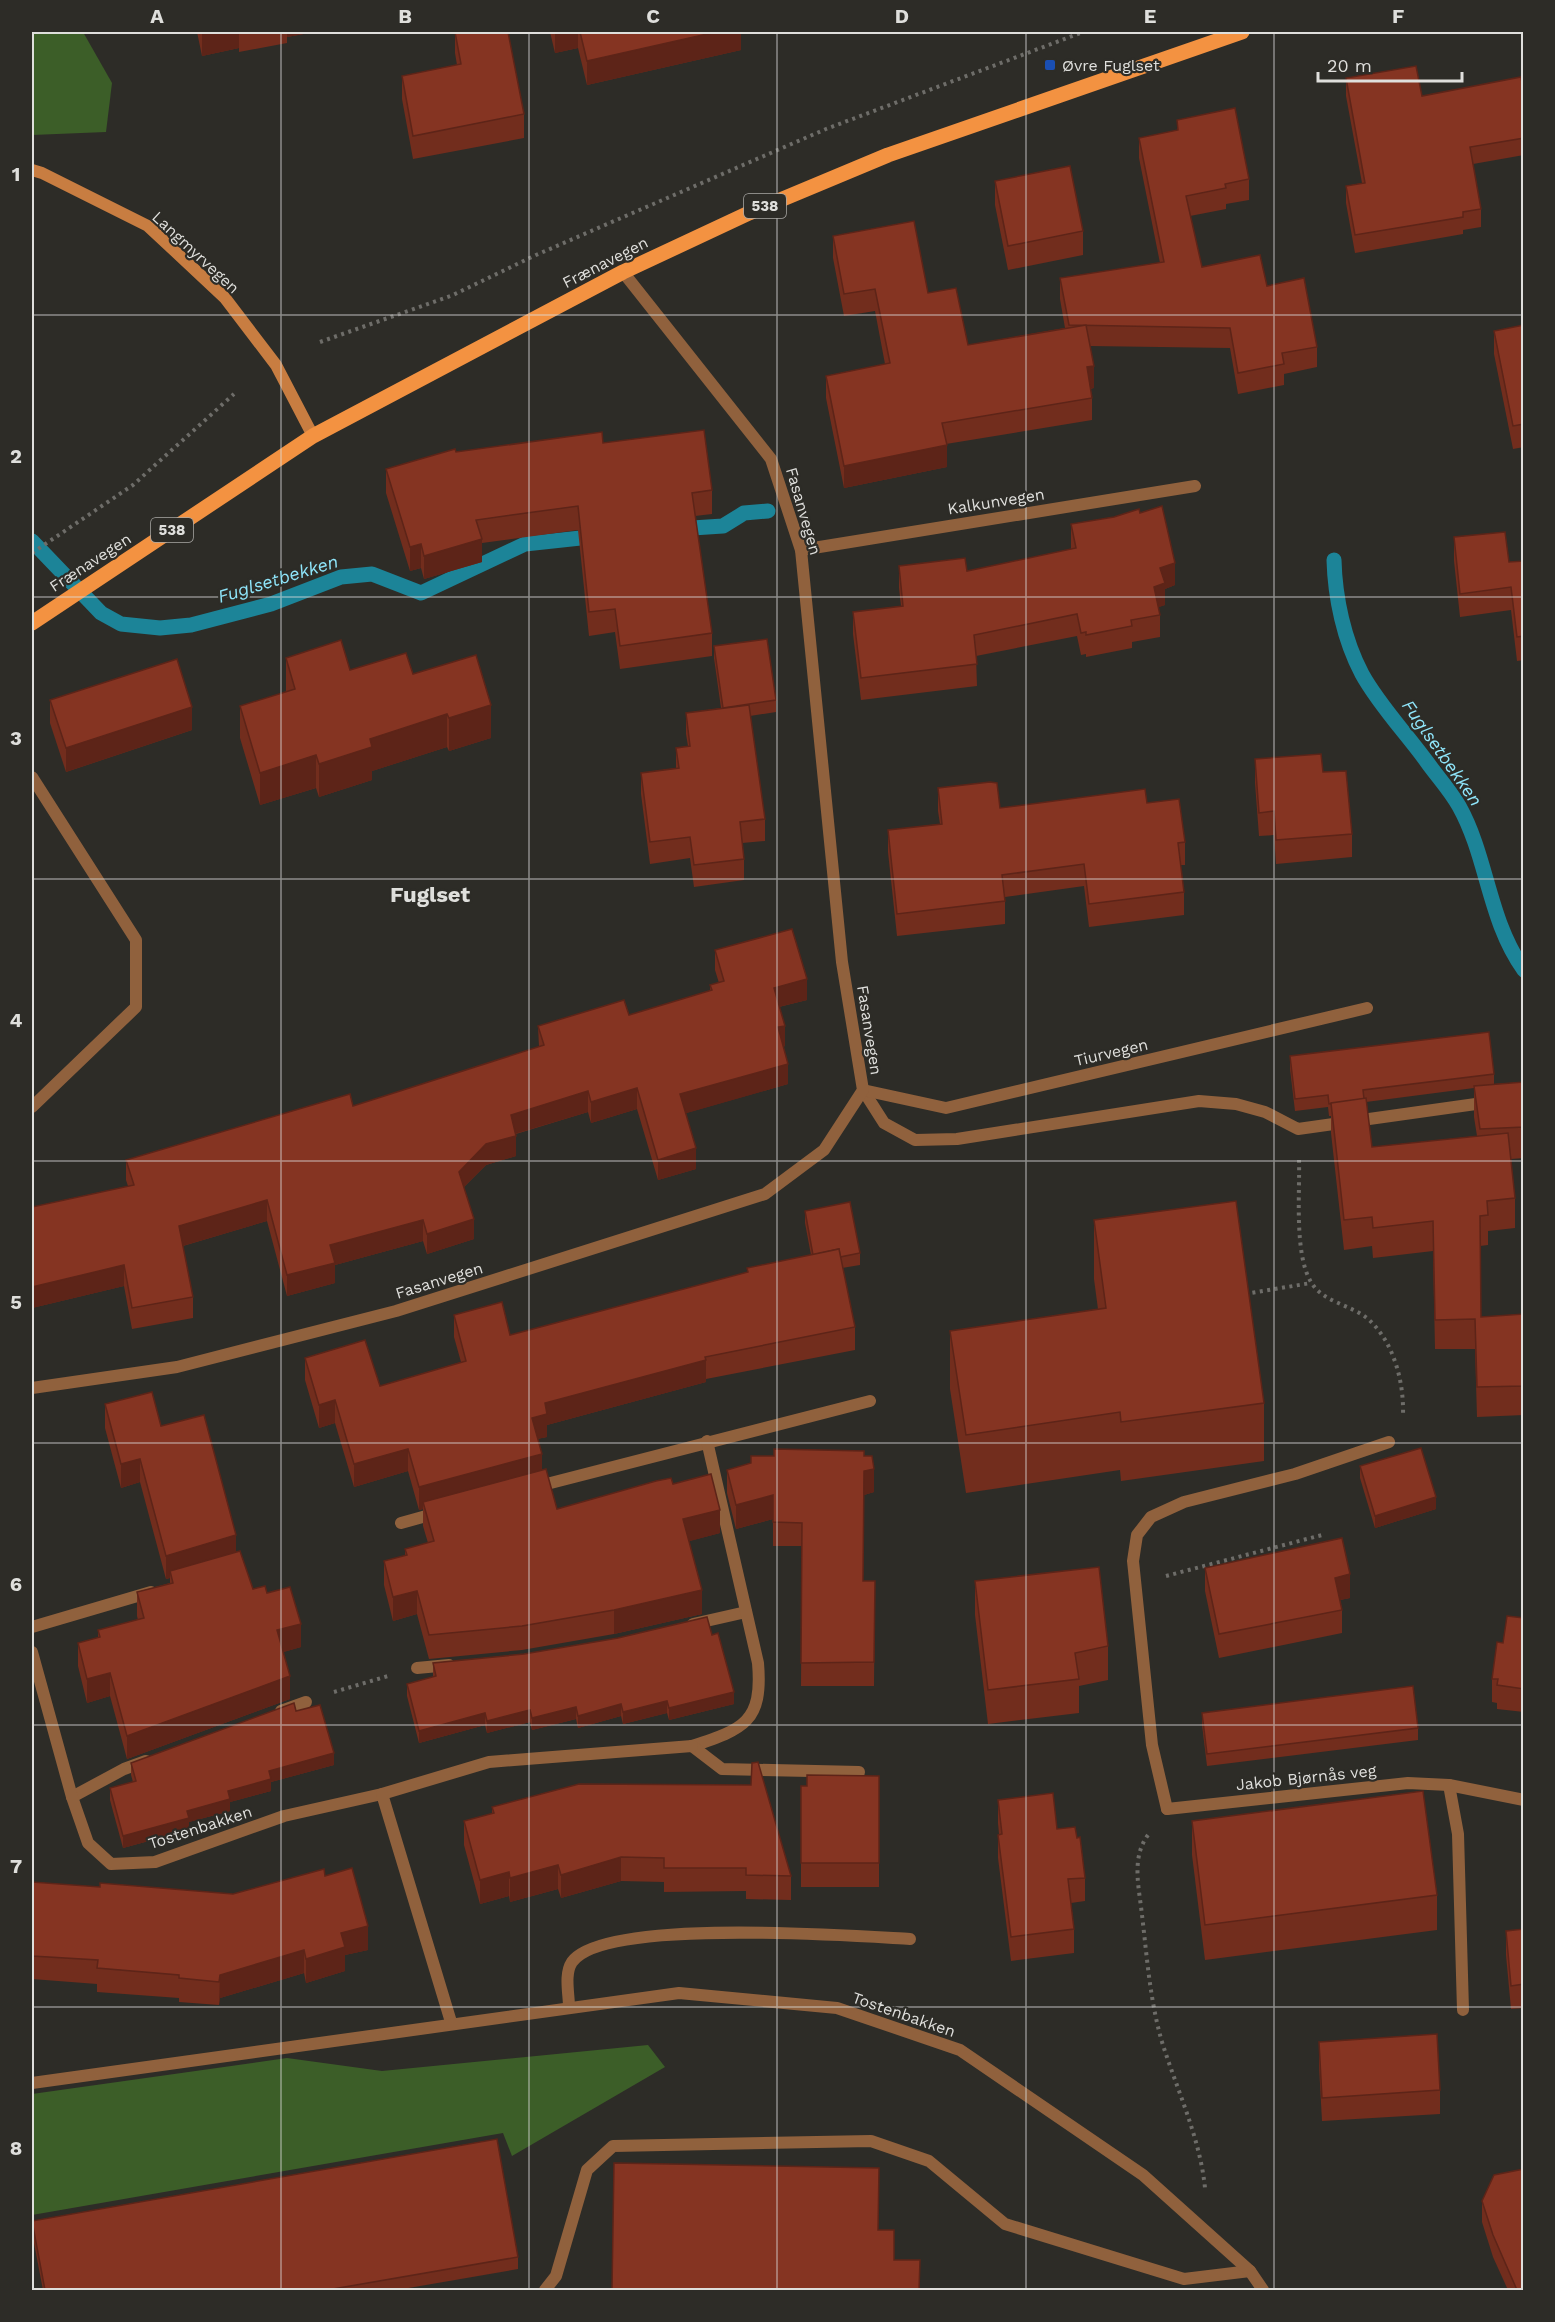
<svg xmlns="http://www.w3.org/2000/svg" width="1555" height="2322" viewBox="0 0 1555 2322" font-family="'Work Sans',sans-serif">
  <rect width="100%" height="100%" fill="#2d2c27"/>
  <!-- green -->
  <g fill="#3c5e28">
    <path d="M32,32H83L112,83L106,132L32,135Z"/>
    <path d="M648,2045L665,2067L512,2156L503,2133L32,2215V2094L287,2058L382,2071Z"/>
  </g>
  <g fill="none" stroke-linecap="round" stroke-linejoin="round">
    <!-- stream -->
    <g stroke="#1c8498" stroke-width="15">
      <path d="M677,529L723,526L744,513L768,511"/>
      <path d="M32,541L101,613L121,624L160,628L191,625L271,604L341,577L372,574L421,593L525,544L599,536"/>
      <path d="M1334,560C1335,598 1344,640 1362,674C1379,705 1406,733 1427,762C1437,776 1450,790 1459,806C1488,858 1488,920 1524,970"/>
    </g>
    <!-- path -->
    <g stroke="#6e6d69" stroke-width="4" stroke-dasharray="3 4.5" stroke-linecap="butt">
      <path d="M320,342L453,295L536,255L826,129L1083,32"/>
      <path d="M32,553L133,485L234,394"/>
      <path d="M1299,1160C1300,1192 1294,1254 1311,1282C1322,1302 1352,1305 1368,1319C1394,1342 1404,1382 1403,1415"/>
      <path d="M1245,1294L1311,1283"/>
      <path d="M1166,1576L1322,1535"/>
      <path d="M334,1692L388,1676"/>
      <path d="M1148,1835C1131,1858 1139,1887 1142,1915C1147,1957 1150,2001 1162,2042C1177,2090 1200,2138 1205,2188"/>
    </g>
    <!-- lane -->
    <g stroke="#90613d" stroke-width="12">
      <path d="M863,1090L884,1123L915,1140L957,1139L1199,1101L1236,1104L1265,1112L1298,1129L1490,1102"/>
      <path d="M535,1487L870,1401"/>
      <path d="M401,1523L437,1513"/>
      <path d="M693,1624L746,1612"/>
      <path d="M32,1627L151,1592"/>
      <path d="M417,1668L449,1665"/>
      <path d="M281,1711L306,1702"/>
      <path d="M692,1746C744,1729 763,1722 758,1663L707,1441"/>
      <path d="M692,1746L722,1769L859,1772"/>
      <path d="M1449,1785L1458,1834L1463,2010"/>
      <path d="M72,1797L124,1769L146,1761"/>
      <path d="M1167,1809L1152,1745L1133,1561L1137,1535L1151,1517L1184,1502L1295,1474L1389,1442"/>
      <path d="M569,2007C569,1994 564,1974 572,1962C604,1917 854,1936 910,1939"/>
      <path d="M545,2290L556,2276L587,2170L613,2146L871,2141L929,2161L1005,2224L1184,2279L1250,2271"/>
    </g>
    <!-- street -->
    <g stroke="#90613d" stroke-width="12">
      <path d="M801,550L1195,486"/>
      <path d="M32,777L136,940V1007L32,1107"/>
      <path d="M863,1090L946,1108L1367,1008"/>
      <path d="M32,1388L177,1367L396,1311L765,1194L824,1150L863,1090L842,962L801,550L771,459L623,272"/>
      <path d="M32,1652L72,1797L88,1843L111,1864L155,1862L284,1816L382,1794L489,1762L692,1746"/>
      <path d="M382,1794L451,2022"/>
      <path d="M1167,1809L1408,1783L1449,1785L1524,1800"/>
      <path d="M32,2083L679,1993L837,2008L960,2050L1143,2175L1250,2271L1263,2290"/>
    </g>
    <!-- secondary -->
    <path stroke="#c87d41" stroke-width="12" d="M32,170L42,173L148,226L225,298L276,365L313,436"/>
    <!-- primary -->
    <path stroke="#f39241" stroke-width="15" d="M32,623L313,436L623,272L749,213L888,155L1242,32"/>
  </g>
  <!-- wall -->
  <g fill="#722d1d" fill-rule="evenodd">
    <path d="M197,32H315L287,37V43L239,52V48L202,56Z"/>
    <path d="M455,32L524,114V138L413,159L402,99V76L457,65L455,53Z"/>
    <path d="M550,32H741V50L587,85L578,48L555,53Z"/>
    <path d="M1346,78L1422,96L1524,93V155L1473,164L1481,209V227L1463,230V234L1355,253L1346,203V186L1362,183L1346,96Z"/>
    <path d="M1177,120L1249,179V200L1226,204V209L1190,216L1202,267L1267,286L1317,347V367L1284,374V385L1238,394L1230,348L1090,346L1094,388L1090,389L1092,398V420L946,444L947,467L844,488L826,398V376L885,364L875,311L844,316L833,258V236L928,293L968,345L1065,328L1060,299V278L1160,263L1139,158V138L1177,131Z"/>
    <path d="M995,181L1083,231V255L1008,270L995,205Z"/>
    <path d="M1524,325V447L1513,449L1494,354V331Z"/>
    <path d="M603,443L712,490V514L695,516L712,633V656L620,669L615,632L589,636L578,530L482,543V562L424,579L421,568L410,571L386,493V469L456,452Z"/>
    <path d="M1114,517L1175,585L1165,589V605L1158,607L1160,615V637L1132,642V648L1086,657V654L1081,655L1077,636L976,656L977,686L861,700L853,634V612L901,606L899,588V566L967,571L1071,549V524Z"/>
    <path d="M1454,537L1509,562L1524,561V660L1517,661L1511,610L1460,617L1454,561Z"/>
    <path d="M714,646L776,700V712L750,716L765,819V841L742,843L744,859V880L694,887L690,858L650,864L641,794V773L676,768V748L688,746L686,734V713L721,708L714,658Z"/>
    <path d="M286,658L350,670L413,674L491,738L449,751L447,747L372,771V780L319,797L316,788L260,805L240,738V706L286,692Z"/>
    <path d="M50,700L192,730L66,772L50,723Z"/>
    <path d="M1255,759L1323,772L1352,834V857L1276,864L1274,835L1259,836L1255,783Z"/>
    <path d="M938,788L1000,808L1147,803L1185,842V865H1180L1184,892V915L1089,927L1084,886L1005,897V924L897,936L888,852V830L940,824L938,811Z"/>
    <path d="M715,950L807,1000L779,1007L785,1046L783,1047L788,1084L686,1113L696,1169L658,1180L637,1109L591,1123L588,1112L516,1134V1156L486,1165L464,1187L474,1239L427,1254L423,1241L335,1265V1283L287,1296L267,1221L183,1246L193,1297V1318L132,1329L124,1286L32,1308V1207L128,1186L126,1180V1160L353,1106L539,1047L538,1026L629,1015L710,991V985L719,983L715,970Z"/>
    <path d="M1290,1056L1494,1074V1084L1524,1082V1158L1511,1159L1515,1198V1228L1488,1231V1245L1480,1246L1481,1317L1524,1314V1415L1477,1417L1475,1349H1435L1433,1251L1373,1258L1372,1246L1344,1250L1331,1133V1116H1329L1328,1107L1295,1111L1290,1069ZM1474,1088V1117L1477,1136L1372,1147L1366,1102Z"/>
    <path d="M805,1211L860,1253V1265L842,1268L855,1327V1350L706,1379V1382L547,1425V1437L537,1439L542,1470L557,1509L673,1484L720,1533L689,1541L702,1614L614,1634L522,1650L429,1659L417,1614L393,1621L384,1585V1561L405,1556V1549L428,1543L423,1526V1509L419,1510L408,1471L354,1487L335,1423L319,1428L305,1380V1358L380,1386L461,1362L454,1337V1315L510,1335L747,1273V1268L811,1255L805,1223Z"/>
    <path d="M1094,1220L1264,1403V1461L1121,1481L1120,1470L966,1493L950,1389V1331L1098,1309L1094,1279Z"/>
    <path d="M105,1404L161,1426L236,1552L253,1589L267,1593L301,1647L283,1652L290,1699L127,1759L110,1696L87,1703L78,1666V1643L98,1638V1630L138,1620L137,1616V1592L170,1583V1578L166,1579L140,1482L121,1488L105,1428Z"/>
    <path d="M864,1456L874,1492L864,1495L863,1581H875L874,1686H801L802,1546H773V1519L736,1529L727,1493V1470Z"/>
    <path d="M1360,1466L1436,1509L1375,1528L1360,1478Z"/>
    <path d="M1205,1568L1350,1598L1340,1600L1342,1610V1633L1219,1658L1205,1591Z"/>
    <path d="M975,1581L1108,1646V1680L1079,1686V1713L988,1724L975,1615Z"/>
    <path d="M1524,1618V1712L1497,1709V1703L1492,1702V1679L1503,1643Z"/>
    <path d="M712,1635L734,1704L669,1720L667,1713L623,1724L621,1716L578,1728L576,1719L532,1730L530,1722L487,1733L485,1725L419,1743L407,1696V1684L433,1677V1663Z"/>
    <path d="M296,1711L334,1765L271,1782V1791L230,1802V1811L189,1822V1830L123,1848L110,1800V1788L133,1782L131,1775V1763Z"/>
    <path d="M1202,1713L1418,1728V1740L1207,1766L1202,1725Z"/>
    <path d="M879,1776V1887H801V1786H807Z"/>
    <path d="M998,1800L1077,1838L1085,1878V1901L1071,1903L1074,1929V1953L1011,1961L998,1858V1835L999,1834L998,1823Z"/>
    <path d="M492,1807L791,1876V1900L746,1899V1891L664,1892V1882L621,1881L561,1898L558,1889L510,1902L509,1896L480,1904L464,1845V1821L492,1814Z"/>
    <path d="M1192,1821L1437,1895V1930L1205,1960L1192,1855Z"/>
    <path d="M325,1876L368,1950L345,1955V1971L306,1983L304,1973L220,1998L219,2005L179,2002V1998L97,1992V1984L32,1979V1882L100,1887L233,1894Z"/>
    <path d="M1524,1929V2008L1511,2009L1506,1955V1931Z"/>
    <path d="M1319,2042L1440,2090V2114L1322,2121L1319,2066Z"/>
    <path d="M1482,2201L1524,2290H1508L1493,2257L1482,2222Z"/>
    <path d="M32,2221L518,2257V2269L397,2290H43L32,2233Z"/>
  </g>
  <!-- shaded-wall -->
  <g fill="#5d2418">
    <path d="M202,32H239V48L202,56Z"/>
    <path d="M287,32H315L287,37Z"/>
    <path d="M555,32H578V48L555,53Z"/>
    <path d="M716,32H741V50L587,85V61Z"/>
    <path d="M1094,366V388L1087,389V367Z"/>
    <path d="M947,445V467L844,488V466Z"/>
    <path d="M482,539V562L424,579V556Z"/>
    <path d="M421,544V568L410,571V547Z"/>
    <path d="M1175,563V585L1165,589V605L1154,609V587L1160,568Z"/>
    <path d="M491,705V738L449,751V718Z"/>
    <path d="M192,707V730L66,772V748Z"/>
    <path d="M447,714V747L372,771V780L319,797V764L370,739Z"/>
    <path d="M316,755V788L260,805V773Z"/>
    <path d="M807,979V1000L774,1008V988Z"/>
    <path d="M785,1026V1046L778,1048V1027Z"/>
    <path d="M788,1064V1084L680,1115V1094Z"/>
    <path d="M637,1088V1109L591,1123V1102Z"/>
    <path d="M588,1091V1112L511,1135V1115Z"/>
    <path d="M516,1136V1156L486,1165L459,1192V1172L486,1144Z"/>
    <path d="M696,1148V1169L658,1180V1160Z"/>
    <path d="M267,1200V1221L179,1247V1226Z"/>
    <path d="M474,1219V1239L427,1254V1234Z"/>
    <path d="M423,1220V1241L335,1265V1283L287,1296V1275L330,1245Z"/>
    <path d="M124,1265V1286L32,1308V1287Z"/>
    <path d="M706,1360V1382L547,1425V1437L532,1440V1418L545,1403Z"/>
    <path d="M335,1400V1423L319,1428V1405Z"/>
    <path d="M408,1449V1471L354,1487V1464Z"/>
    <path d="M542,1454V1477L423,1502V1509L419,1510V1487Z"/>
    <path d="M140,1459V1482L121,1488V1464Z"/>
    <path d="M874,1469V1492L864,1495V1471Z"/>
    <path d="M773,1495V1519L736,1529V1505Z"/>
    <path d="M1436,1497V1509L1375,1528V1516Z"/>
    <path d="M720,1510V1533L683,1543V1519Z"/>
    <path d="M236,1535V1559L170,1571V1578L166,1579V1556Z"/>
    <path d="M1350,1574V1598L1335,1601V1578Z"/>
    <path d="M702,1590V1614L614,1634V1610Z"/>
    <path d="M417,1591V1614L393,1621V1597Z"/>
    <path d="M301,1624V1647L277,1654V1630Z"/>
    <path d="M110,1673V1696L87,1703V1679Z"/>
    <path d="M290,1676V1699L127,1759V1736Z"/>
    <path d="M734,1692V1704L669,1720V1708Z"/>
    <path d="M667,1701V1713L623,1724V1712Z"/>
    <path d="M621,1704V1716L578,1728V1716Z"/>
    <path d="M576,1707V1719L532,1730V1718Z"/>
    <path d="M530,1710V1722L487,1733V1721Z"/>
    <path d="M485,1713V1725L419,1743V1731Z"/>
    <path d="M334,1753V1765L271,1782V1791L230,1802V1811L189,1822V1830L123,1848V1836L187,1811L269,1771Z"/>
    <path d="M621,1857V1881L561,1898V1875Z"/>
    <path d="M558,1865V1889L510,1902V1878Z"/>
    <path d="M509,1872V1896L480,1904V1880Z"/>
    <path d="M368,1926V1950L345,1955V1971L306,1983V1959L341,1933Z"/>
    <path d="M304,1950V1973L220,1998L219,2005L220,1975Z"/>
  </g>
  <!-- building -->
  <g fill="#853422" stroke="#5d2418" stroke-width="1.5">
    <path d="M455,32H508L524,114L413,136L402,76L461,64Z"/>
    <path d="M580,32H716L587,61Z"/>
    <path d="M1416,66L1422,96L1521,77L1524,93V138L1470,147L1481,209L1463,212V217L1355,235L1346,186L1365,183L1346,78Z"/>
    <path d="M1235,108L1249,179L1225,184L1226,188L1186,196L1202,267L1260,255L1267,286L1304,278L1317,347L1282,353L1284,364L1238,373L1230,328L1069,325L1060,278L1164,262L1139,138L1178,130L1177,120Z"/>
    <path d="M1070,166L1083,231L1008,246L995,181Z"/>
    <path d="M914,221L928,293L956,288L968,345L1086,325L1094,366L1087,367L1092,398L942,423L947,445L844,466L826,376L890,363L875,289L844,294L833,236Z"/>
    <path d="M1524,325V424L1513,426L1494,331Z"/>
    <path d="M704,430L712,490L692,493L712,633L620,646L615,609L589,612L578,506L476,520L482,539L424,556L421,544L410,547L386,469L455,449L456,452L602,432L603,443Z"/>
    <path d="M1162,506L1175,563L1160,568L1165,583L1154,587L1160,615L1131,620L1132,626L1086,635V632L1081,633L1077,614L974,635L977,664L861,678L853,612L903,606L899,566L965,558L967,571L1076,548L1071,524L1114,517L1139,509L1140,513Z"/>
    <path d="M1505,532L1509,562L1524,561V636L1517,637L1511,587L1460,594L1454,537Z"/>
    <path d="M767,639L776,700L723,708L714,646Z"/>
    <path d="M341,640L350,670L406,653L413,674L476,655L491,705L449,718L447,714L370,739L372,747L319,764L316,755L260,773L240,706L295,689L286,658Z"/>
    <path d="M177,659L192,707L66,748L50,700Z"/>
    <path d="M749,705L765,819L740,822L744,859L694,865L690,837L650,842L641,773L679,768L676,748L690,746L686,713Z"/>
    <path d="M1321,754L1323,772L1346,771L1352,834L1276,840L1274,811L1259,813L1255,759Z"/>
    <path d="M990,782L997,783L1000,808L1145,789L1147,803L1179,799L1185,842L1178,843L1184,892L1089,904L1084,864L1002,875L1005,901L897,914L888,830L942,824L938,788Z"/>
    <path d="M792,929L807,979L774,988L785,1026L778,1027L788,1064L680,1094L696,1148L658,1160L637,1088L591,1102L588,1091L511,1115L516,1136L486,1144L459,1172L474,1219L427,1234L423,1220L330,1245L335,1263L287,1275L267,1200L179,1226L193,1297L132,1308L124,1265L32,1287V1207L134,1185L126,1160L350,1094L353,1106L544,1045L538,1026L624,1000L629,1015L712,990L710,985L724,981L715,950Z"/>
    <path d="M1489,1032L1494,1074L1363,1090L1364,1099L1329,1104L1328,1095L1295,1099L1290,1056Z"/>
    <path d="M1524,1082V1127L1480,1129L1474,1086Z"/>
    <path d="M1366,1098L1372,1147L1508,1133L1515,1198L1487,1201L1488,1215L1480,1216L1481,1317L1524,1314V1386L1477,1387L1475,1319L1435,1320L1433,1221L1373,1228L1372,1217L1344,1220L1331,1103Z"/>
    <path d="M1236,1201L1264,1403L1121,1422L1120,1412L966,1435L950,1331L1106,1308L1094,1220Z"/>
    <path d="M850,1202L860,1253L840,1257L839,1249L813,1255L805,1211Z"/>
    <path d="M839,1249L855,1327L705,1357L706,1360L545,1403L547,1414L532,1418L542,1454L419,1487L408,1449L354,1464L335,1400L319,1405L305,1358L365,1340L380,1386L466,1361L454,1315L502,1302L510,1335L748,1272L747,1268Z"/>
    <path d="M152,1392L161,1426L204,1415L236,1535L166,1556L140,1459L121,1464L105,1404Z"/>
    <path d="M1421,1448L1436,1497L1375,1516L1360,1466Z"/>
    <path d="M774,1449L864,1451V1456H872L874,1469L864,1471L863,1581H875L874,1662L801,1663L802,1523L773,1522V1495L736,1505L727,1470L751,1463V1456H774Z"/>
    <path d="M546,1469L557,1509L656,1481L671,1478L673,1484L711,1474L720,1510L683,1519L702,1590L614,1610L522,1626L429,1635L417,1591L393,1597L384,1561L407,1555L405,1549L434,1541L423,1502Z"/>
    <path d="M1342,1538L1350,1574L1335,1578L1342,1610L1219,1634L1205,1568Z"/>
    <path d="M240,1551L253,1589L265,1586L267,1593L290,1587L301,1624L277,1630L290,1676L127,1736L110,1673L87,1679L78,1643L100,1637L98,1630L144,1618L137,1592L173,1583L170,1571Z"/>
    <path d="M1099,1567L1108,1646L1075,1653L1079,1679L988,1690L975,1581Z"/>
    <path d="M1507,1616L1524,1618V1689L1497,1685L1498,1679H1492L1497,1642L1503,1643Z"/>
    <path d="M707,1617L712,1635L718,1633L734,1692L669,1708L667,1701L623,1712L621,1704L578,1716L576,1707L532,1718L530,1710L487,1721L485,1713L419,1731L407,1684L436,1676L433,1663L524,1654L618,1638Z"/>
    <path d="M1413,1686L1418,1728L1207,1754L1202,1713Z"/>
    <path d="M294,1703L296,1711L320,1705L334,1753L269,1771L271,1779L228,1791L230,1799L187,1811L189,1818L123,1836L110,1788L136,1781L131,1763Z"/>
    <path d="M758,1762L791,1876L746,1875V1868H664V1858L621,1857L561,1875L558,1865L510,1878L509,1872L480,1880L464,1821L494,1813L492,1807L579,1784L751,1785L752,1763Z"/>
    <path d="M807,1775L879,1776V1863H801V1786H807Z"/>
    <path d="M1423,1791L1437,1895L1205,1925L1192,1821Z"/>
    <path d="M1053,1793L1057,1829L1075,1827L1077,1838L1080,1837L1085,1878L1068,1879L1074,1929L1011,1937L998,1835L1002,1834L998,1800Z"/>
    <path d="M352,1868L368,1926L341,1933L345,1947L306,1959L304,1950L220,1975L219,1982L179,1978V1975L97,1968L98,1960L32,1956V1882L100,1887V1883L233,1894L324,1869L325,1876Z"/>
    <path d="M1524,1929V1984L1511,1986L1506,1931Z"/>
    <path d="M1437,2034L1440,2090L1322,2098L1319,2042Z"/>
    <path d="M497,2139L518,2257L327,2290H45L32,2221Z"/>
    <path d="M614,2163L879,2168L878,2230H894V2260H920L919,2290H612Z"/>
    <path d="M1524,2169V2290H1517L1493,2235L1482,2201L1494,2175Z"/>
  </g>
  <!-- grid -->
  <path fill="none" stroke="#dfdfdc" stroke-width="1.5" stroke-opacity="0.55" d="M281,32V2290M529,32V2290M777,32V2290M1026,32V2290M1274,32V2290M32,315H1524M32,597H1524M32,879H1524M32,1161H1524M32,1443H1524M32,1725H1524M32,2007H1524"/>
  <!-- markers -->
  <rect fill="#1a4fb4" stroke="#2d2c27" stroke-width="2" x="1044" y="59" width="12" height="12" rx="3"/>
  <g text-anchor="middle" stroke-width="4.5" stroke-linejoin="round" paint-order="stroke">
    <!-- shield labels -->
    <g fill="#2d2c27" stroke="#aaa9a6" stroke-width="1.5">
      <rect x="744" y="194" width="42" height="24" rx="4.5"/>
      <rect x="151" y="518" width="42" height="24" rx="4.5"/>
    </g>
    <g font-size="15" font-weight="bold" fill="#dfdfdc">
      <text x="765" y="211">538</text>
      <text x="172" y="535">538</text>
    </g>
    <!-- poi labels -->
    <g font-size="16" fill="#dfdfdc" stroke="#2d2c27" text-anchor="start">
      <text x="1062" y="71">Øvre Fuglset</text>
    </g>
    <!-- street labels -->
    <g font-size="16" fill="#dfdfdc" stroke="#2d2c27">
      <text transform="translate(196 252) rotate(43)" y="6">Langmyrvegen</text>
      <text transform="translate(605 262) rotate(-27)" y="6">Frænavegen</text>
      <text transform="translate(996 501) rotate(-9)" y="6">Kalkunvegen</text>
      <text transform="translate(804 511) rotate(74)" y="6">Fasanvegen</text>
      <text transform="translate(90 562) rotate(-33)" y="6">Frænavegen</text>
      <text transform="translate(870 1030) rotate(81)" y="6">Fasanvegen</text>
      <text transform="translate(1111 1052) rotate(-13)" y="6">Tiurvegen</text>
      <text transform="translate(439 1280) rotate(-17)" y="6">Fasanvegen</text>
      <text transform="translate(1306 1777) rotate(-6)" y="6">Jakob Bjørnås veg</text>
      <text transform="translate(200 1827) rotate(-18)" y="6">Tostenbakken</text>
      <text transform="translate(904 2014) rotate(19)" y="6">Tostenbakken</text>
    </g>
    <!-- water labels -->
    <g font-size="18" font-style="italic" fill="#8fe5fa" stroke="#2d2c27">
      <text transform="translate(278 579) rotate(-17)" y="6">Fuglsetbekken</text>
      <text transform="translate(1442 753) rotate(55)" y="6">Fuglsetbekken</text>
    </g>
    <!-- district labels -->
    <g font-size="22" font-weight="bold" fill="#dfdfdc" stroke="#2d2c27">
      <text x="430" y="902">Fuglset</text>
    </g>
  </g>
  <!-- border -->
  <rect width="1555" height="2322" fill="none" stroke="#2d2c27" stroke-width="66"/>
  <!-- scale -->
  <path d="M1318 72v9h144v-9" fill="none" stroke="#dfdfdc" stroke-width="3"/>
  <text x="1327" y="72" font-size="18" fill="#dfdfdc" stroke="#2d2c27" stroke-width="4.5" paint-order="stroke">20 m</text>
  <rect x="33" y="33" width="1489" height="2256" fill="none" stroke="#dfdfdc" stroke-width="2"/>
  <g font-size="20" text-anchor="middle" font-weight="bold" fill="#dfdfdc">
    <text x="157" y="23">A</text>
    <text x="405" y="23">B</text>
    <text x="653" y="23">C</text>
    <text x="902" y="23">D</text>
    <text x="1150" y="23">E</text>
    <text x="1398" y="23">F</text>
    <text x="16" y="181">1</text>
    <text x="16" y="463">2</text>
    <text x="16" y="745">3</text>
    <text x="16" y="1027">4</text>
    <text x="16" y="1309">5</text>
    <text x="16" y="1591">6</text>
    <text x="16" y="1873">7</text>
    <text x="16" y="2155">8</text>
  </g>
</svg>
